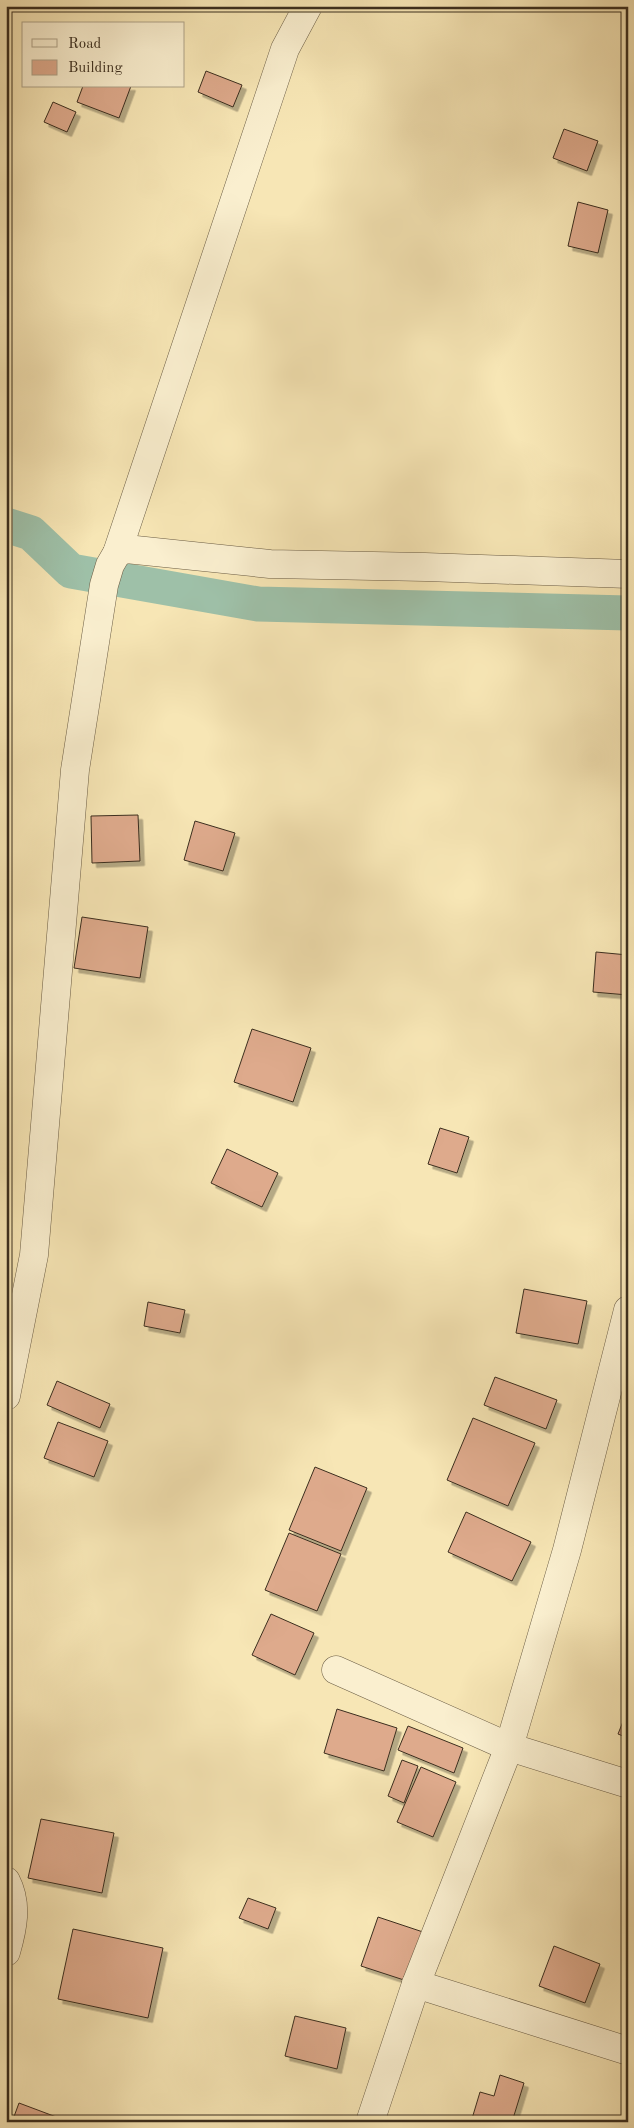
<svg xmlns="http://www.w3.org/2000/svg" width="634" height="2128" viewBox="0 0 634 2128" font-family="'Old Standard TT',serif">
  <defs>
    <filter id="shadow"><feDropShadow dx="4.5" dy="4.5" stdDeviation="0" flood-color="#0004"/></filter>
  </defs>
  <rect width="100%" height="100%" fill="#f7e6b5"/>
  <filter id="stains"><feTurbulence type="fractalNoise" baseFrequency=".004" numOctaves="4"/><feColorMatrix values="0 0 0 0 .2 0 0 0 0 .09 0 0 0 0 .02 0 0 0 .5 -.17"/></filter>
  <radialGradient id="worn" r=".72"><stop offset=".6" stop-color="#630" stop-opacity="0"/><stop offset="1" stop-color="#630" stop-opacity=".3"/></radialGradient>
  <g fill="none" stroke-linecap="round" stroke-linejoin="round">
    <!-- canal -->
    <path stroke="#9ec0a8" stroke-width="35" d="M6,525L31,533L71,571L258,604L628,613"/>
  </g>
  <!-- building -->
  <g fill="#deaa8c" stroke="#3b2e1e" filter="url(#shadow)">
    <path d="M206,71L242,85L233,107L198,92Z"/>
    <path d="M83,86H131L119,118L77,102Z"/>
    <path d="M53,102L76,112L67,132L44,122Z"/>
    <path d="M564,129L598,141L587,171L553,158Z"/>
    <path d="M578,202L608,210L598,253L568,246Z"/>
    <path d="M138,815L140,861L92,863L91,816Z"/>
    <path d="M195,821L235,833L223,871L184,860Z"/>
    <path d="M82,917L148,927L140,978L74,968Z"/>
    <path d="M596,952L628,955V995L593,992Z"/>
    <path d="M252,1029L311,1048L293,1102L234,1082Z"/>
    <path d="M440,1128L469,1137L457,1173L428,1164Z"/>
    <path d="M227,1149L278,1173L262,1207L211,1183Z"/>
    <path d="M524,1289L587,1301L578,1344L516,1333Z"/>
    <path d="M148,1302L185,1310L180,1333L144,1326Z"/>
    <path d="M495,1377L557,1400L546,1429L484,1405Z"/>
    <path d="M57,1381L110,1404L100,1428L47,1405Z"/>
    <path d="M473,1418L535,1443L508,1506L447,1480Z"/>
    <path d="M58,1422L108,1441L94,1477L44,1458Z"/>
    <path d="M315,1467L367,1488L341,1551L289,1530Z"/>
    <path d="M466,1512L531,1542L512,1581L448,1552Z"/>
    <path d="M289,1533L341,1554L317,1611L265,1590Z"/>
    <path d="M271,1614L314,1633L295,1675L252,1655Z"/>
    <path d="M337,1709L397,1728L384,1771L324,1753Z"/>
    <path d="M628,1709V1738L618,1734Z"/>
    <path d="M408,1726L463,1748L454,1773L398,1750Z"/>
    <path d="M402,1760L418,1766L404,1803L388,1796Z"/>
    <path d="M421,1767L456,1782L433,1837L397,1822Z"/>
    <path d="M41,1819L114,1833L102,1893L28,1878Z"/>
    <path d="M248,1898L276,1908L268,1929L239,1918Z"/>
    <path d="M378,1917L426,1933L410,1982L361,1966Z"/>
    <path d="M73,1929L163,1948L148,2018L58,1999Z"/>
    <path d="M554,1946L600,1964L585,2003L539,1986Z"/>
    <path d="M295,2016L346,2028L337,2069L285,2056Z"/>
    <path d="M500,2075L524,2083L512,2122H471L480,2092L494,2096Z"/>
    <path d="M19,2103L59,2118L57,2122H12Z"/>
    <path d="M628,2108V2122H624L622,2121Z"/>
  </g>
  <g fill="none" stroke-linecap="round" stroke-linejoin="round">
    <defs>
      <g id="minor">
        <path d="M117,553L126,549L270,564L425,567L628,574"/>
        <path d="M6,1396L34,1255L75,770L104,585L110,565L117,553L285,49L308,6"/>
        <path d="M336,1670L509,1747L628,1784"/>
        <path d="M6,1881C18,1904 13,1928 6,1952"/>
        <path d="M416,1984L628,2051"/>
        <path d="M370,2122L416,1984L509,1747L567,1550L628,1310"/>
      </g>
    </defs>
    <!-- minor casing -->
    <use href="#minor" stroke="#6a5c44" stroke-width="29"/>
    <!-- minor -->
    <use href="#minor" stroke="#faefcf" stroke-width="28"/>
  </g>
  <!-- margin -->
  <rect width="634" height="2128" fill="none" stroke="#f7e6b5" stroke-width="25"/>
  <rect x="8" y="8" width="619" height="2113" fill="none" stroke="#3b2e1e" stroke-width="2.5"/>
  <rect x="12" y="12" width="609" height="2103" fill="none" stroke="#3b2e1e"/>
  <!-- legend -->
  <rect x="22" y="22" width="162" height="65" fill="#faefcf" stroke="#aea288"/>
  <rect x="32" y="39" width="25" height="8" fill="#faefcf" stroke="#aea288"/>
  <text x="68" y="48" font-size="15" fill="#3b2e1e">Road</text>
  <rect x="32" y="60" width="25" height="15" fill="#deaa8c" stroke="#aea288"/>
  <text x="68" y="72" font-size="15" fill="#3b2e1e">Building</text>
  <rect width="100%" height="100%" filter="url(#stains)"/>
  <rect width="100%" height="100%" fill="url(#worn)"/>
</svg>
